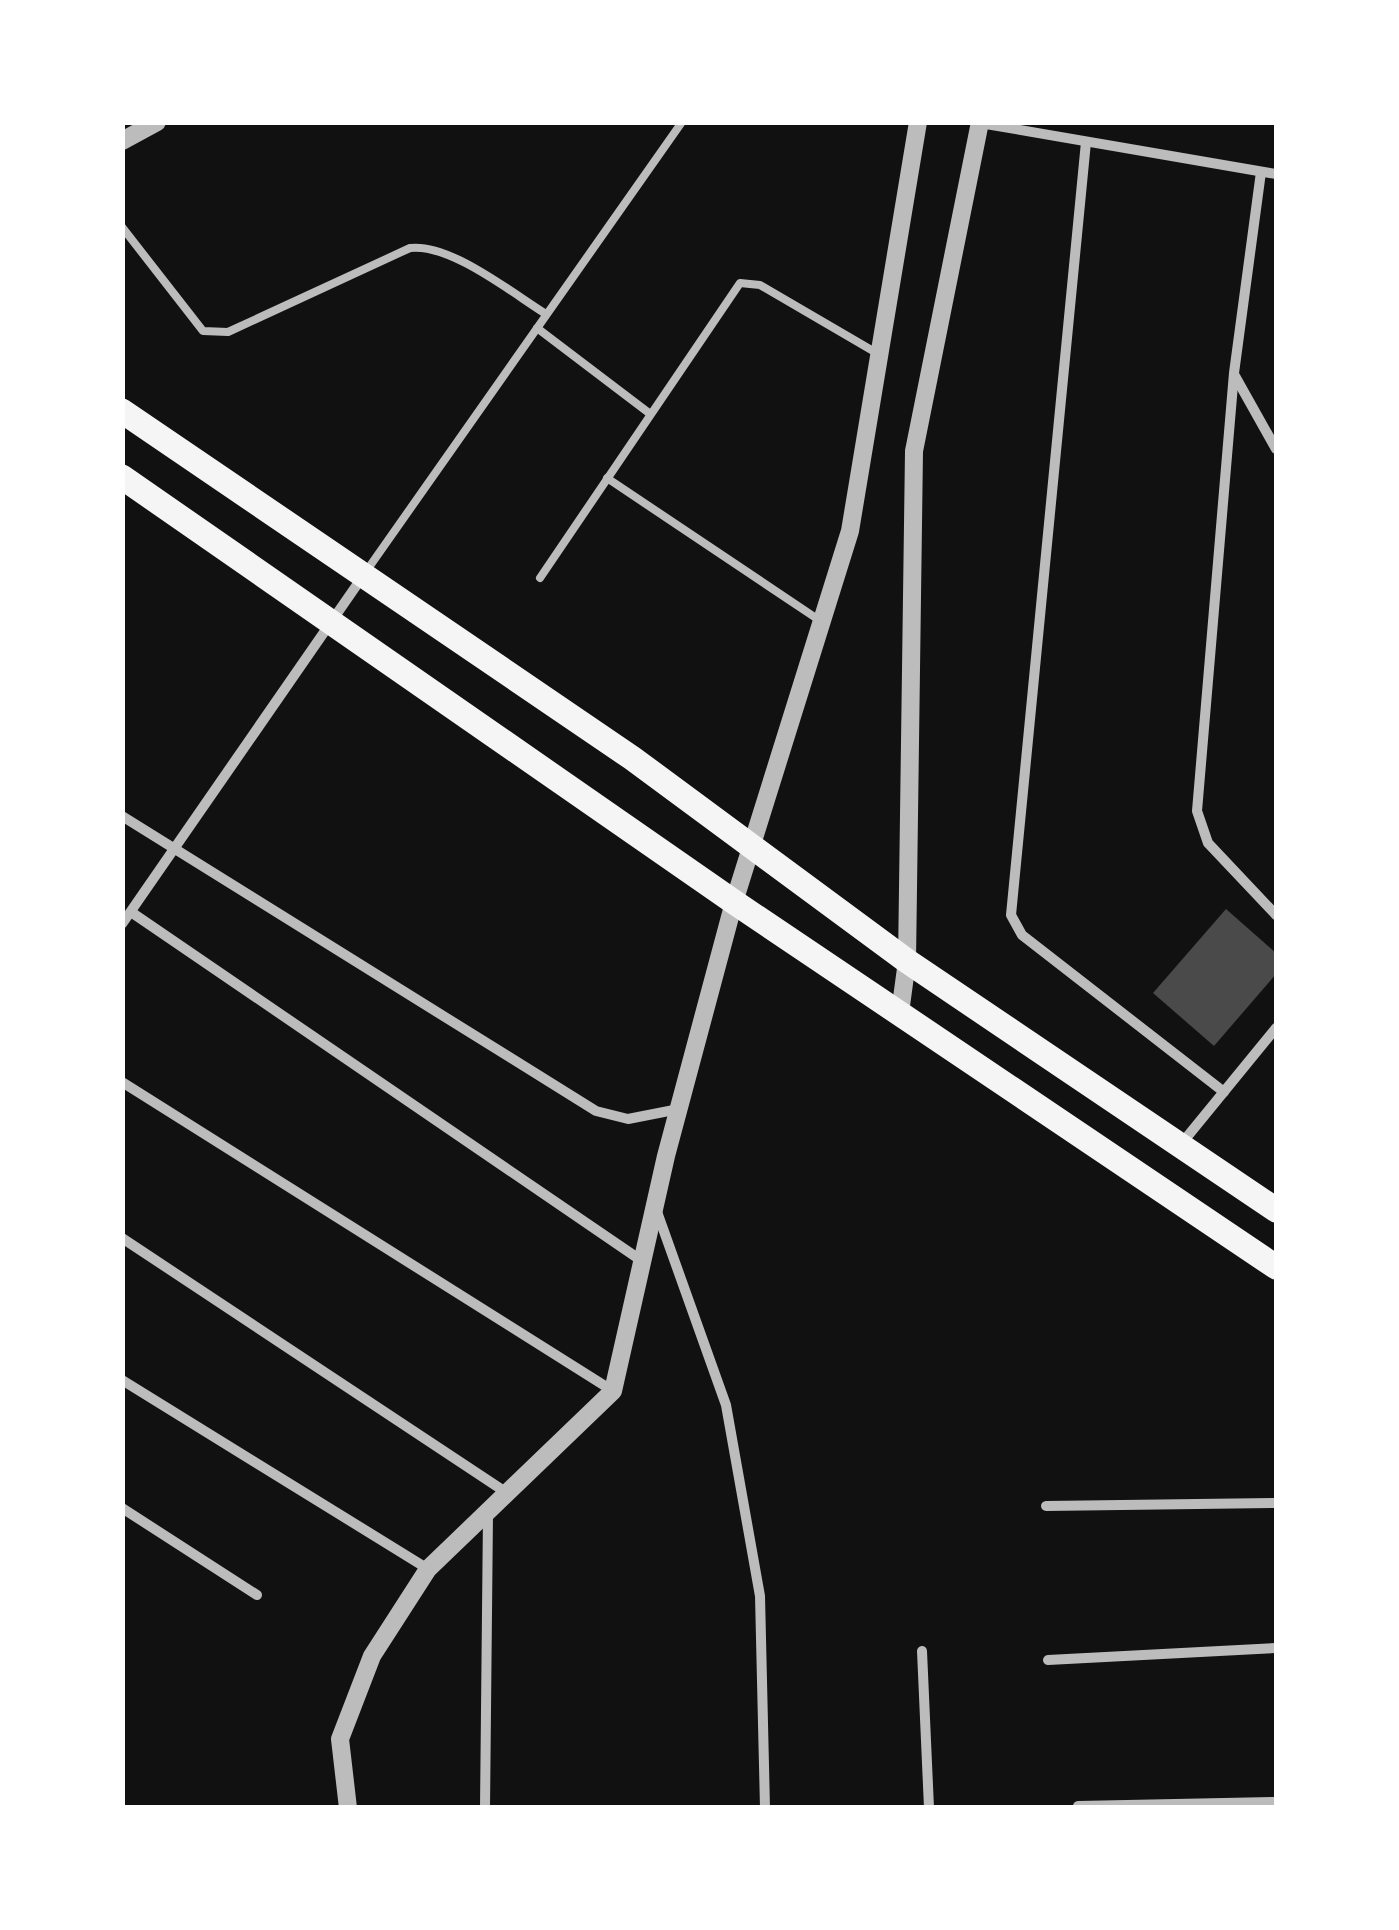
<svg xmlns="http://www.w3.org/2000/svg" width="1399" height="1930" viewBox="0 0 1399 1930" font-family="Figtree,sans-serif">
  <rect width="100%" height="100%" fill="#111"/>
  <!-- building -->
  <path fill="#4a4a4a" d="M1226,909L1276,953V974L1214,1046L1153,993Z"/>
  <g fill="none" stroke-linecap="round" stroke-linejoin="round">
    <!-- service -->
    <g stroke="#bcbcbc" stroke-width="8">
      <path d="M122,227L203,331L228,332L410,248C450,243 512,293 546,314"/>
      <path d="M537,328L649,413"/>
      <path d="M607,478L819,620"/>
      <path d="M365,573L682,122"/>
      <path d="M540,578L740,283L760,285L880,355"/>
    </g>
    <!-- minor -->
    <g stroke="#bcbcbc" stroke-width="10">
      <path d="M980,123L1276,174"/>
      <path d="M1086,142L1011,915L1022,935L1224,1092"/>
      <path d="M1261,172L1234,373L1197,811L1208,843L1276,915"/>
      <path d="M1235,376L1276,449"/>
      <path d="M122,816L596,1111L628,1119L679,1109"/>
      <path d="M131,912L642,1261"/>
      <path d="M122,924L363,576"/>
      <path d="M122,1082L613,1391"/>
      <path d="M1182,1143L1276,1028"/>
      <path d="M656,1209L726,1405L760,1596L765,1808"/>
      <path d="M122,1238L507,1493"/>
      <path d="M122,1380L428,1569"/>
      <path d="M1046,1506L1276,1503"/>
      <path d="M122,1508L257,1595"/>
      <path d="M922,1651L929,1808"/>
      <path d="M1048,1660L1276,1648"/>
      <path d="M1078,1806L1276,1802"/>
      <path d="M485,1808L488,1514"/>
    </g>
    <!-- tertiary -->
    <g stroke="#bcbcbc" stroke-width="18">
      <path d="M122,141L157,122"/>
      <path d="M900,1013L907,961L914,451L980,122"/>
      <path d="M348,1808L340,1739L372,1656L428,1569L613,1391L666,1156L734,902L850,531L918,122"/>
    </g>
    <!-- primary -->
    <g stroke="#f5f5f5" stroke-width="25">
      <path d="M122,411L632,758L907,961L1276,1210"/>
      <path d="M122,477L734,902L1276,1267"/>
    </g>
  </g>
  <!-- border -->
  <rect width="1399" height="1930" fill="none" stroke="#ffffff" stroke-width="250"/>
</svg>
